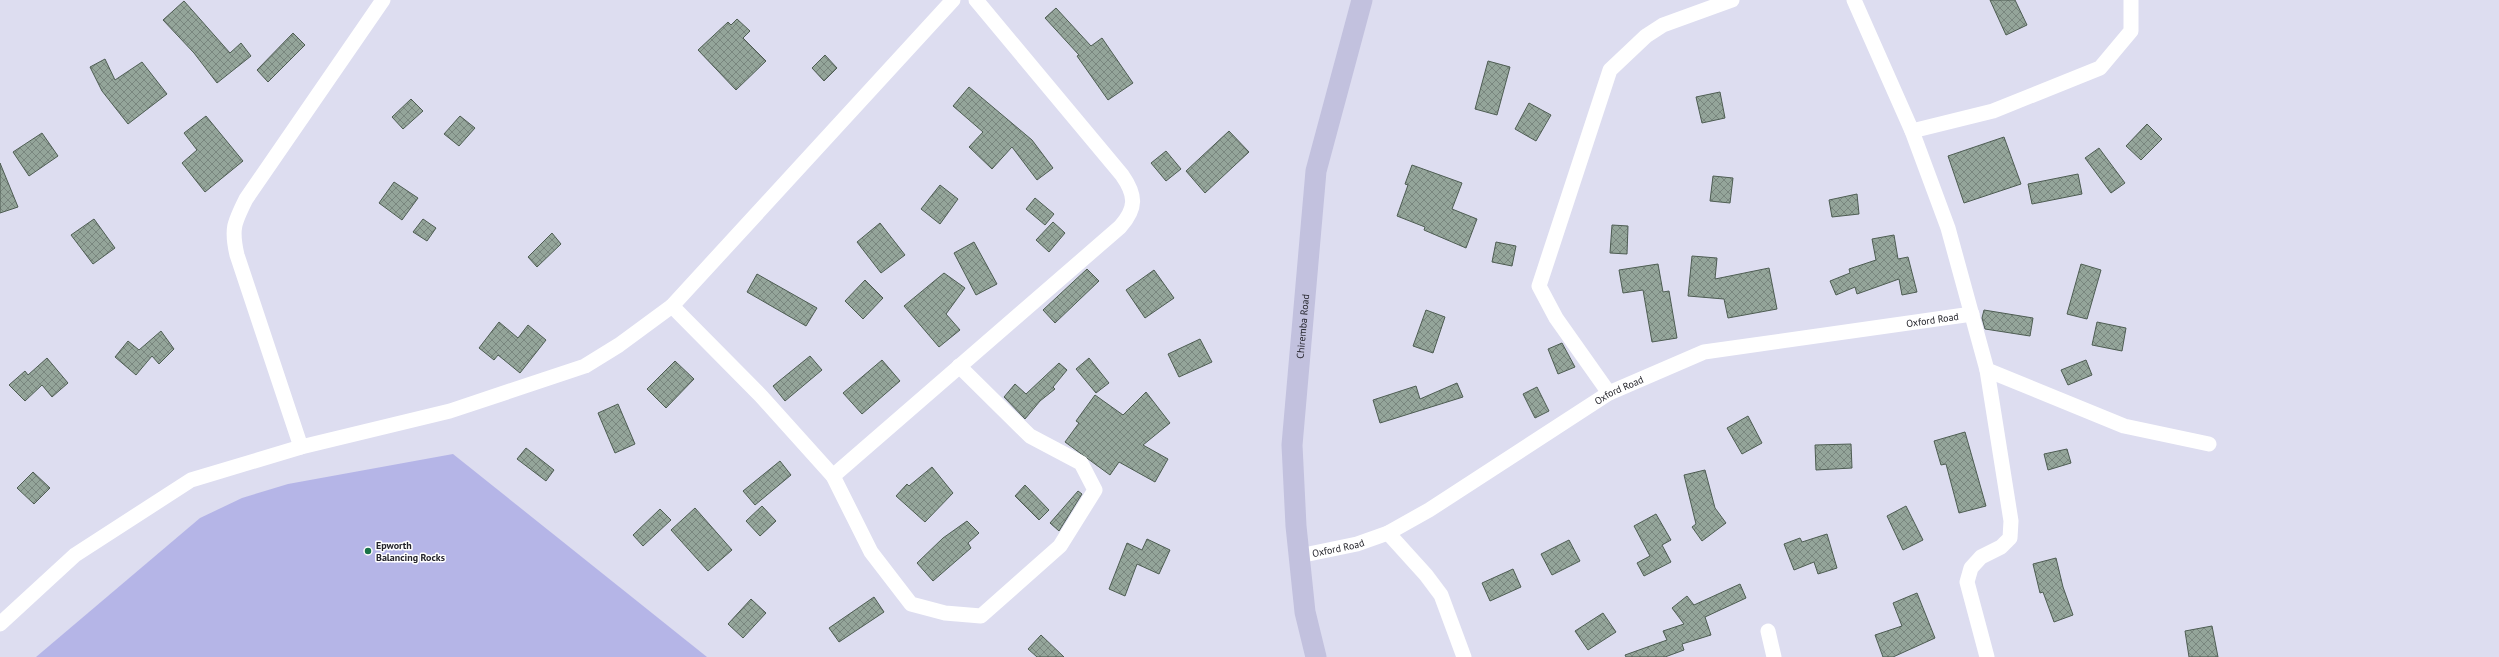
<svg xmlns="http://www.w3.org/2000/svg" width="2499" height="657" viewBox="0 0 2499 657" font-family="'PT Sans',sans-serif">
  <defs>
    <pattern id="building-cross-hatch" width="8" height="8" patternUnits="userSpaceOnUse"><rect width="8" height="8" fill="#94a59a"/><path d="M0 0l8 8M0 8l8-8" fill="none" stroke="#79867e"/></pattern>
  </defs>
  <rect width="100%" height="100%" fill="#ddddf0"/>
  <!-- park -->
  <path fill="#b5b5e7" d="M453,454L707,657H36L200,518L242,498L288,484Z"/>
  <!-- building -->
  <g fill="url(#building-cross-hatch)" stroke="#4e5d53">
    <path d="M1990,0H2015L2027,25L2006,35Z"/>
    <path d="M184,1L230,53L241,43L251,56L217,83L194,53L163,20Z"/>
    <path d="M1056,8L1091,46L1102,38L1133,83L1108,100L1077,56L1079,55L1045,18Z"/>
    <path d="M737,19L750,31L743,38L766,61L736,90L698,50L728,22L731,25Z"/>
    <path d="M293,33L305,45L268,82L257,70Z"/>
    <path d="M825,55L837,68L824,81L812,68Z"/>
    <path d="M105,59L115,80L142,62L167,94L128,124L102,91L90,67Z"/>
    <path d="M1488,61L1510,67L1497,115L1475,109Z"/>
    <path d="M969,87L1032,140L1053,168L1037,180L1012,147L992,169L969,147L983,132L953,106Z"/>
    <path d="M1720,92L1725,118L1702,123L1696,97Z"/>
    <path d="M411,99L423,111L403,129L392,117Z"/>
    <path d="M1529,103L1551,115L1536,141L1515,129Z"/>
    <path d="M206,116L243,161L205,192L182,163L197,150L184,133Z"/>
    <path d="M460,116L475,128L459,146L444,134Z"/>
    <path d="M2147,124L2162,139L2141,160L2126,146Z"/>
    <path d="M1229,131L1249,152L1205,193L1186,171Z"/>
    <path d="M42,133L58,156L29,176L13,152Z"/>
    <path d="M2004,137L2021,184L1964,203L1948,156Z"/>
    <path d="M2099,148L2125,183L2111,193L2085,158Z"/>
    <path d="M1166,151L1181,169L1166,181L1151,163Z"/>
    <path d="M0,163L18,207L0,213Z"/>
    <path d="M1412,165L1462,183L1452,209L1477,219L1466,248L1424,230L1425,227L1397,216L1408,185L1405,184Z"/>
    <path d="M2078,174L2082,194L2032,204L2028,184Z"/>
    <path d="M1713,176L1733,178L1730,203L1710,201Z"/>
    <path d="M394,182L418,198L402,220L379,203Z"/>
    <path d="M940,185L958,199L940,224L921,209Z"/>
    <path d="M1857,194L1859,214L1832,217L1829,200Z"/>
    <path d="M1035,198L1054,214L1045,225L1026,209Z"/>
    <path d="M94,219L115,248L93,264L71,235Z"/>
    <path d="M423,219L436,228L427,241L413,232Z"/>
    <path d="M1053,222L1065,233L1049,252L1036,240Z"/>
    <path d="M880,223L905,255L881,273L857,242Z"/>
    <path d="M1612,225L1628,226L1627,254L1610,253Z"/>
    <path d="M552,233L561,244L537,267L528,257Z"/>
    <path d="M1894,235L1898,259L1908,257L1917,292L1902,295L1899,279L1857,294L1855,287L1836,295L1830,281L1850,273L1849,269L1876,260L1872,239Z"/>
    <path d="M974,242L997,284L976,295L954,253Z"/>
    <path d="M1496,242L1516,246L1512,266L1492,262Z"/>
    <path d="M1692,256L1717,258L1715,279L1769,268L1777,309L1728,318L1724,299L1688,296Z"/>
    <path d="M1658,264L1663,292L1669,291L1677,338L1652,342L1643,290L1623,293L1619,270Z"/>
    <path d="M2081,264L2101,270L2087,319L2067,314Z"/>
    <path d="M1087,269L1099,281L1055,323L1043,310Z"/>
    <path d="M1154,270L1174,298L1145,318L1126,290Z"/>
    <path d="M944,273L965,288L946,314L960,330L939,347L904,306Z"/>
    <path d="M757,274L817,308L806,326L747,292Z"/>
    <path d="M865,280L883,298L863,319L845,301Z"/>
    <path d="M1426,310L1445,317L1433,353L1413,346Z"/>
    <path d="M1984,310L2033,318L2030,336L1985,329L1982,318Z"/>
    <path d="M499,322L518,338L528,325L546,340L520,373L498,355L494,360L479,348Z"/>
    <path d="M2097,322L2126,328L2122,351L2092,345Z"/>
    <path d="M161,331L174,349L159,364L152,356L136,375L115,357L128,341L139,350Z"/>
    <path d="M1200,339L1212,362L1179,377L1168,354Z"/>
    <path d="M1562,343L1575,367L1558,374L1548,349Z"/>
    <path d="M810,356L822,370L785,401L773,386Z"/>
    <path d="M47,358L68,383L52,397L42,385L25,401L9,385L25,371L28,375Z"/>
    <path d="M1089,358L1109,383L1096,393L1076,369Z"/>
    <path d="M882,360L900,381L862,414L843,393Z"/>
    <path d="M2086,360L2092,375L2068,385L2061,370Z"/>
    <path d="M675,361L694,379L666,408L647,389Z"/>
    <path d="M1059,363L1067,370L1053,387L1055,389L1040,401L1025,419L1004,397L1015,384L1026,394Z"/>
    <path d="M1457,383L1463,397L1380,423L1373,400L1416,386L1420,399Z"/>
    <path d="M1537,387L1549,411L1535,418L1523,394Z"/>
    <path d="M1146,392L1170,423L1143,445L1168,459L1155,482L1119,462L1110,475L1065,442L1079,423L1076,421L1095,395L1123,415Z"/>
    <path d="M618,404L635,444L615,453L598,413Z"/>
    <path d="M1748,416L1762,443L1742,454L1727,428Z"/>
    <path d="M1965,432L1986,506L1959,513L1946,464L1941,465L1934,441Z"/>
    <path d="M1851,444L1852,468L1816,470L1815,445Z"/>
    <path d="M526,448L554,470L546,481L517,459Z"/>
    <path d="M2067,449L2071,463L2048,470L2044,454Z"/>
    <path d="M780,461L791,475L755,505L743,491Z"/>
    <path d="M932,467L953,493L925,522L896,496L907,484L909,486Z"/>
    <path d="M1705,470L1715,508L1726,523L1702,541L1692,527L1696,524L1684,475Z"/>
    <path d="M33,472L50,488L34,504L17,488Z"/>
    <path d="M1025,485L1049,510L1039,520L1015,496Z"/>
    <path d="M1078,491L1082,494L1059,531L1050,523Z"/>
    <path d="M762,506L776,521L760,536L746,521Z"/>
    <path d="M1906,506L1923,540L1903,550L1887,516Z"/>
    <path d="M695,508L732,550L708,571L671,530Z"/>
    <path d="M660,509L671,520L643,546L633,535Z"/>
    <path d="M1656,514L1671,540L1662,545L1671,562L1644,576L1637,563L1650,556L1634,526Z"/>
    <path d="M967,521L979,533L968,543L971,548L933,581L917,563L943,538Z"/>
    <path d="M1827,534L1837,568L1818,574L1814,562L1794,570L1784,544L1800,538L1802,542Z"/>
    <path d="M1147,539L1170,550L1159,574L1137,564L1125,596L1109,589L1127,543L1142,550Z"/>
    <path d="M1569,540L1580,561L1552,575L1541,554Z"/>
    <path d="M2056,558L2063,587L2073,615L2054,622L2043,592L2040,593L2033,564Z"/>
    <path d="M1513,569L1521,587L1490,601L1482,583Z"/>
    <path d="M1740,584L1746,598L1705,617L1711,635L1682,644L1684,650L1665,657H1626L1625,655L1667,640L1663,631L1684,624L1672,608L1687,596L1694,605Z"/>
    <path d="M1917,593L1935,638L1893,657H1883L1875,635L1902,626L1893,603Z"/>
    <path d="M874,597L884,612L839,642L829,628Z"/>
    <path d="M751,599L766,613L743,638L728,624Z"/>
    <path d="M1603,613L1616,632L1588,650L1575,631Z"/>
    <path d="M2212,626L2218,657H2189L2185,631Z"/>
    <path d="M1041,635L1064,657H1037L1028,649Z"/>
  </g>
  <g fill="none" stroke-linecap="round" stroke-linejoin="round">
    <!-- street -->
    <g stroke="#fff" stroke-width="15">
      <path d="M1854,0L1912,131L1948,228L1987,370L2124,426L2209,444"/>
      <path d="M1912,131L1993,111L2100,68L2131,31V0"/>
      <path d="M672,306L761,396L833,476L871,552L911,604L945,613L981,616L1060,546L1095,490L1081,463L1030,436L959,366"/>
      <path d="M1987,370L2011,521L2010,538L2001,547L1981,557L1971,568L1967,582L1987,657"/>
      <path d="M1609,393L1556,318L1539,286L1610,70L1646,36L1663,25L1732,0"/>
      <path d="M301,447L237,255C231,229 234,223 246,199L383,0"/>
      <path d="M833,476L1120,227C1137,208 1136,195 1122,175L976,0"/>
      <path d="M1388,533L1426,575L1441,595L1464,657"/>
      <path id="s1" d="M1299,556L1357,544L1388,533L1429,510L1609,393L1704,352L1972,314"/>
      <path d="M0,624L75,555L191,480L301,447L450,411L585,366L619,345L672,306L953,0"/>
      <path d="M1768,631L1774,657"/>
    </g>
    <!-- secondary -->
    <path stroke="#c2c1de" stroke-width="21" id="s2" d="M1316,657L1305,612L1296,526L1292,445L1316,171L1362,0"/>
  </g>
  <!-- markers -->
  <circle fill="#197348" stroke="#fff" stroke-width="1.5" cx="368" cy="551" r="4"/>
  <g text-anchor="middle" stroke-width="3" stroke-linejoin="round" paint-order="stroke">
    <!-- street labels -->
    <g font-size="10" fill="#24242b" stroke="#fff">
      <text dy="4" stroke="none"><textPath href="#s1" startOffset="688">Oxford Road</textPath></text>
      <text dy="4" stroke="none"><textPath href="#s2" startOffset="333">Chiremba Road</textPath></text>
      <text dy="4" stroke="none"><textPath href="#s1" startOffset="364">Oxford Road</textPath></text>
      <text dy="4" stroke="none"><textPath href="#s1" startOffset="40">Oxford Road</textPath></text>
    </g>
    <!-- poi labels -->
    <g font-size="10" font-weight="bold" fill="#24242b" stroke="#fff" text-anchor="start">
      <text x="376" y="549">Epworth<tspan x="376" dy="12">Balancing Rocks</tspan></text>
    </g>
  </g>
</svg>
